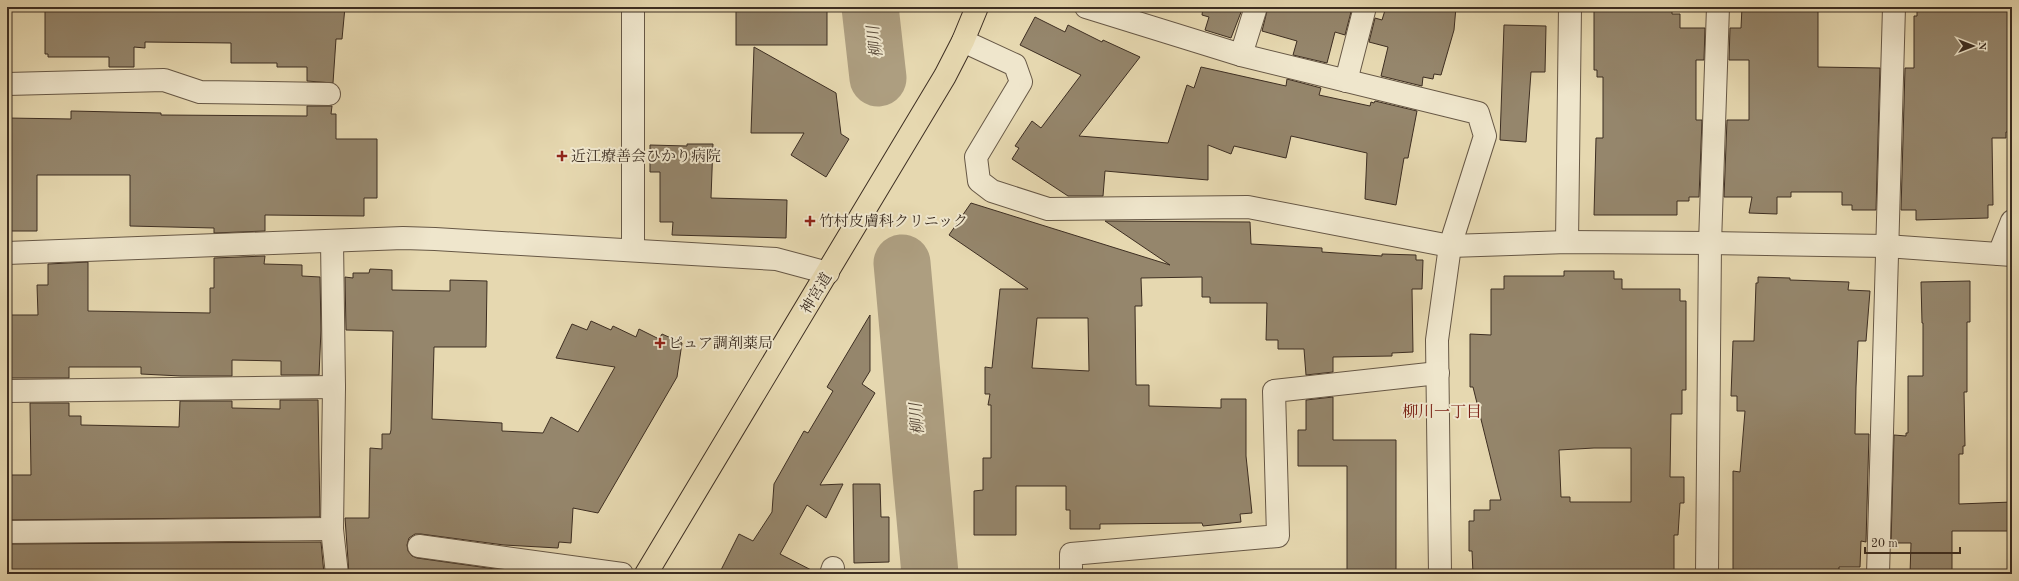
<svg xmlns="http://www.w3.org/2000/svg" width="2019" height="581" viewBox="0 0 2019 581" font-family="'Old Standard TT','Noto Serif JP',serif">
  <rect width="100%" height="100%" fill="#e6d8b0"/>
  <filter id="stains"><feTurbulence type="fractalNoise" baseFrequency=".005" numOctaves="4"/><feColorMatrix values="0 0 0 0 .2 0 0 0 0 .09 0 0 0 0 .02 0 0 0 .5 -.17"/></filter>
  <radialGradient id="worn" r=".72"><stop offset=".6" stop-color="#630" stop-opacity="0"/><stop offset="1" stop-color="#630" stop-opacity=".3"/></radialGradient>
  <g fill="none" stroke-linecap="round" stroke-linejoin="round">
    <!-- river -->
    <g stroke="#ad9e80" stroke-width="57">
      <path d="M870,7L878,78"/>
      <path d="M902,263L930,574"/>
    </g>
  </g>
  <!-- building -->
  <g fill="#95866c" stroke="#3d2e22" fill-rule="evenodd">
    <path d="M45,7H345L342,39H336L333,83L307,81V67H277V63H231V43L145,42V48L134,47V67H109V57H48V54H45Z"/>
    <rect x="736" y="7" width="91" height="38"/>
    <path d="M1203,7H1243L1231,38L1205,30L1209,17L1202,15Z"/>
    <path d="M1268,7H1341V9L1351,12L1345,35L1335,32L1327,63L1293,55L1297,41L1262,31Z"/>
    <path d="M1386,7H1456L1454,30L1441,75L1434,74L1433,79L1423,77L1422,86L1381,76L1388,47L1369,42L1375,18L1382,20Z"/>
    <path d="M1594,7L1672,9V14H1680V28H1705L1704,60H1696V120H1702L1699,197H1689V201H1677V215H1594L1596,138H1603V77H1597V70H1594Z"/>
    <path d="M1742,7H1818V67L1880,68L1876,210H1852V205H1842V192H1791V197H1777V214L1749,213L1752,197H1724L1727,120H1749V60H1729L1730,28H1741Z"/>
    <path d="M1917,7H2012V132H2006V138H1992L1993,205H1988V218L1916,220V210H1901L1905,68H1914V16H1917Z"/>
    <path d="M1035,17L1065,32L1068,25L1102,42L1103,40L1140,57L1079,136L1168,143L1187,85L1194,88L1201,67L1286,86L1287,79L1321,88L1319,95L1370,106L1371,102L1374,103L1375,101L1417,111L1408,158H1404L1396,205L1365,199L1367,153L1291,136L1286,158L1234,146L1231,154L1208,145V180L1105,171L1103,196H1068L1012,159L1019,148L1015,146L1032,121L1041,128L1081,75L1020,45Z"/>
    <path d="M1504,25L1546,26L1545,72H1531L1526,142L1500,140Z"/>
    <path d="M754,47L836,93L841,134L849,139L826,177L791,155L804,133H751Z"/>
    <path d="M307,106H332L331,114H336V139H377V198H364V216L265,215V231L214,233V228L130,226V175H37V231H7V118L71,119V111L161,113V115L307,116Z"/>
    <path d="M687,144H713L711,198L787,200L786,238L672,235L673,222H660V172H650V145L687,146Z"/>
    <path d="M971,203L1170,265L1105,221L1250,222L1251,244L1322,248V252L1382,256V254L1416,255V260H1423L1422,289H1412L1413,352L1392,353V356L1333,357V372L1306,375L1304,349H1278V340H1266L1267,303H1210V297H1202V277L1141,278L1142,306H1135L1136,385H1149V406L1221,408V399H1246V456L1252,513L1240,514L1241,522L1203,526L1202,523L1100,524V529H1070V510H1066V486H1016V535H974V491L983,490V458H991V405H988L990,394H985V367L992,368L1000,289H1028L949,235ZM1037,318H1088L1089,371L1032,368Z"/>
    <path d="M265,256L264,264L302,265V276L320,277L321,330L319,375H281V361L232,360V376H181L141,374V367H69V378H7V315H38L37,285H48V264L88,262V311L210,313V288H214V258Z"/>
    <path d="M370,269L392,270V290L450,291V280L487,281L486,347H434L432,419L502,423V431L543,433L551,417L578,432L615,367L556,358L572,324L587,330L591,321L611,330L613,326L636,337L639,329L659,339L662,334L682,343L677,377L598,513L573,508L571,543L559,542L558,548L504,545L421,534H415L409,538L407,545L408,551L412,556L417,558L502,570V574H349L345,518H369L370,448L382,449V434H390L391,430L393,331L346,330L345,277L353,278V273H369Z"/>
    <path d="M1564,271H1614V279H1622V289H1680V301H1686V390H1682V414H1671L1670,477H1684V503H1680L1678,535H1674V574H1473L1472,551H1469V521H1474V510H1490V500H1501L1473,387H1470V334L1491,335V289H1504V276H1564ZM1594,448H1631V502H1570V497H1561L1559,450Z"/>
    <path d="M1758,277L1790,278V280L1849,282L1848,290L1870,291L1866,341H1858L1856,387L1855,434H1869L1866,542L1861,541L1860,567H1839V571L1786,570V574H1733V471L1740,472L1745,411H1737V396H1731L1733,341H1754L1756,283H1758Z"/>
    <path d="M1970,281V322H1967V392H1964L1965,446H1963V454H1959V504L2012,502V531H1952V574H1910L1911,543H1891L1894,435L1906,436V433H1908V376H1923V323H1922L1921,282Z"/>
    <path d="M870,315V371L862,384L875,393L820,485L843,484L826,518L807,505L780,554L819,574H719L739,534L753,541L772,512L774,484L804,431L808,433L833,391L827,387Z"/>
    <path d="M1333,397V440H1396V574H1347V466H1298V430H1306V400Z"/>
    <path d="M280,400H318L320,517L7,520V475H31L30,403H69V416H81V425L179,427L180,401H232V408L280,409Z"/>
    <path d="M853,484H880L881,517H889V562L854,563Z"/>
    <path d="M321,542L324,574H7V544Z"/>
  </g>
  <g fill="none" stroke-linecap="round" stroke-linejoin="round">
    <defs>
      <g id="minor">
        <path d="M1086,7L1241,55L1478,113L1485,136L1450,246L1437,340L1440,574"/>
        <path d="M963,41L1015,65L1021,82L976,157L979,181L992,191L1048,209L1248,207L1450,246L1567,242L1710,243L1886,246L2012,255"/>
        <path d="M1241,55L1256,7"/>
        <path d="M1346,81L1365,7"/>
        <path d="M7,84L164,80L200,92L329,94"/>
        <path d="M332,241L334,387L332,529L337,574"/>
        <path d="M1567,242L1570,7"/>
        <path d="M633,250V7"/>
        <path d="M7,253L403,238L435,239L776,259L828,273"/>
        <path d="M1999,254L2012,221"/>
        <path d="M7,391L334,387"/>
        <path d="M7,532L332,529"/>
        <path d="M419,546L622,574"/>
        <path d="M831,574L833,568"/>
        <path d="M1071,574V554L1278,536L1274,391L1438,373"/>
        <path d="M1707,574L1710,243L1718,7"/>
        <path d="M1878,574L1894,7"/>
      </g>
      <path id="major" d="M646,574L945,76L963,41L977,7"/>
    </defs>
    <!-- minor casing -->
    <use href="#minor" stroke="#675846" stroke-width="24"/>
    <!-- major casing -->
    <use href="#major" stroke="#3d2e22" stroke-width="24"/>
    <!-- minor -->
    <use href="#minor" stroke="#efe6cc" stroke-width="22"/>
    <!-- major -->
    <use href="#major" stroke="#e6d8b0" stroke-width="22"/>
  </g>
  <!-- markers -->
  <g fill="#8f2418" stroke="#efe6cc" stroke-width="1.5">
    <path d="M560 150h4v4h4v4h-4v4h-4v-4h-4v-4h4z"/>
    <path d="M808 215h4v4h4v4h-4v4h-4v-4h-4v-4h4z"/>
    <path d="M658 337h4v4h4v4h-4v4h-4v-4h-4v-4h4z"/>
  </g>
  <g text-anchor="middle" stroke-width="4" stroke-linejoin="round" paint-order="stroke">
    <!-- poi labels -->
    <g font-size="15" fill="#3d2e22" stroke="#efe6cc" text-anchor="start">
      <text x="571" y="161">近江療善会ひかり病院</text>
      <text x="819" y="226">竹村皮膚科クリニック</text>
      <text x="668" y="348">ピュア調剤薬局</text>
    </g>
    <!-- street labels -->
    <g font-size="15" fill="#3d2e22" stroke="#efe6cc">
      <text transform="translate(816 293) rotate(-59)" y="5">神宮道</text>
    </g>
    <!-- water labels -->
    <g font-size="16" font-style="italic" fill="#594a3a" stroke="#efe6cc">
      <text transform="translate(874 42) rotate(-97)" y="6">柳川</text>
      <text transform="translate(916 419) rotate(-95)" y="6">柳川</text>
    </g>
    <!-- neighbourhood labels -->
    <g font-size="16" fill="#7a1f14" stroke="#efe6cc">
      <text x="1442" y="417">柳川一丁目</text>
    </g>
  </g>
  <!-- margin -->
  <rect width="2019" height="581" fill="none" stroke="#e6d8b0" stroke-width="24"/>
  <rect x="8" y="8" width="2003" height="565" fill="none" stroke="#3d2e22" stroke-width="2"/>
  <rect x="12" y="12" width="1995" height="557" fill="none" stroke="#3d2e22"/>
  <!-- north arrow -->
  <g transform="translate(1973 46) rotate(90)" stroke="#efe6cc" stroke-width="3" paint-order="stroke">
  <path d="M0-3L7 15L0 10L-7 15Z" fill="#3d2e22"/>
  <text y="-6" font-size="11" font-weight="bold" text-anchor="middle" fill="#3d2e22">N</text>
  </g>
  <!-- scale -->
  <path d="M1865 547v6h95v-6" fill="none" stroke="#3d2e22" stroke-width="2"/>
  <text x="1871" y="547" font-size="12" fill="#3d2e22" stroke="#efe6cc" stroke-width="3" paint-order="stroke">20 m</text>
  <rect width="100%" height="100%" filter="url(#stains)"/>
  <rect width="100%" height="100%" fill="url(#worn)"/>
</svg>
